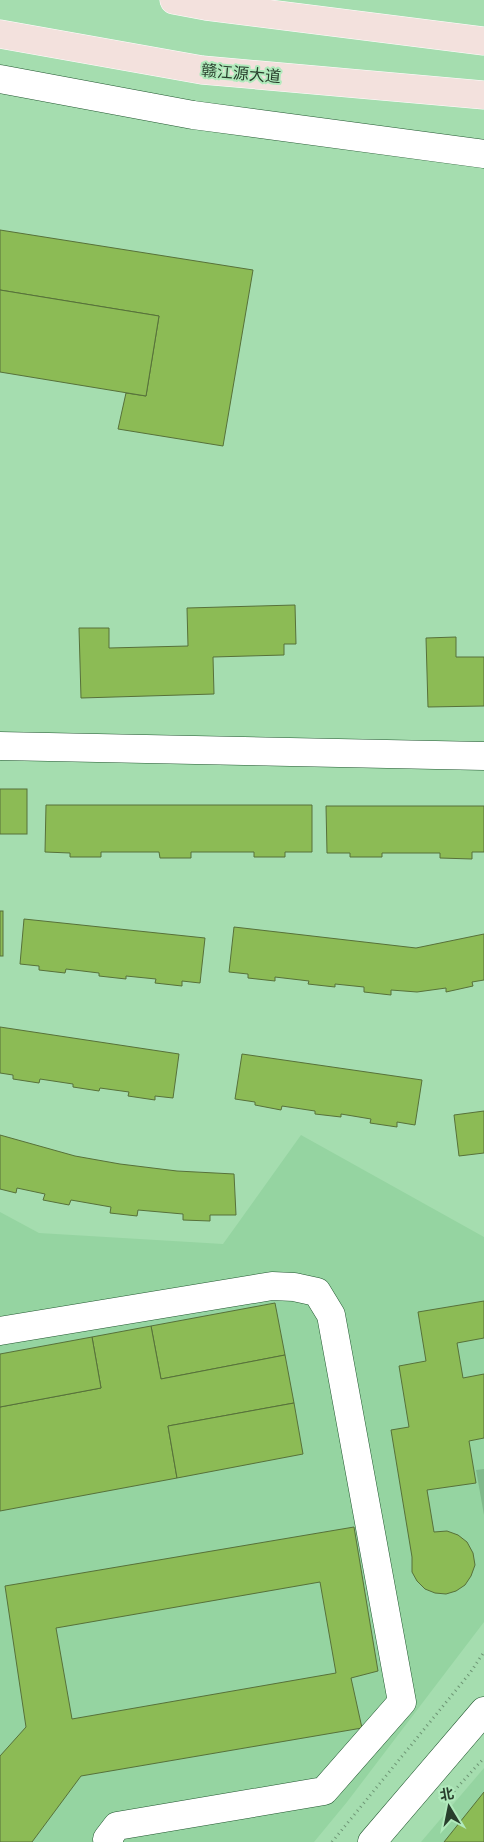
<svg xmlns="http://www.w3.org/2000/svg" width="484" height="1842" viewBox="0 0 484 1842" font-family="'Open Sans','Noto Sans SC',sans-serif">
  <rect width="100%" height="100%" fill="#a5ddaf"/>
  <!-- built -->
  <g fill="#95d4a1">
    <path d="M301,1135L484,1237V1622L347,1802L314,1842H0V1212L39,1233L223,1244Z"/>
    <path d="M484,1768V1842H421Z"/>
  </g>
  <!-- green -->
  <path fill="#80b98b" d="M484,1469V1515L476,1470Z"/>
  <!-- building -->
  <g fill="#8cbb55" stroke="#57713a" fill-rule="evenodd">
    <path d="M0,230L253,270L223,446L118,429L126,393L146,396L159,316L0,290Z"/>
    <path d="M0,290L159,316L146,396L0,372Z"/>
    <path d="M295,605L296,644H284V655L213,657L214,694L81,698L79,628H109V648L188,646L187,608Z"/>
    <path d="M456,637V657H484V706L428,707L426,638Z"/>
    <rect x="0" y="789" width="27" height="45"/>
    <path d="M46,805H312V852H285V857H254V852H191V858H160L159,852H101V857H70V853L45,852Z"/>
    <path d="M326,806H484V852H472V859L440,858V853H382V857H350V853H327Z"/>
    <rect x="0" y="911" width="3" height="45"/>
    <path d="M24,919L205,938L200,983L182,981V986L155,983L156,979L126,976V979L99,976V973L66,969L65,973L39,970V966L20,964Z"/>
    <path d="M234,927L416,948L484,934V980L472,982L473,986L446,992V988L417,992L391,990V995L364,992V987L335,984V987L308,984L309,981L275,977V981L248,978V974L229,972Z"/>
    <path d="M0,1027L179,1054L173,1098L155,1096V1100L128,1096L129,1092L100,1088L99,1091L73,1087V1084L40,1079L39,1083L13,1079V1075L0,1073Z"/>
    <path d="M242,1054L422,1080L415,1125L397,1122V1127L370,1123L371,1119L341,1114V1117L315,1114V1111L282,1106L281,1110L255,1105V1102L235,1099Z"/>
    <path d="M484,1111V1153L459,1156L454,1115Z"/>
    <path d="M0,1135L75,1156L120,1164L177,1171L234,1174L236,1215H210V1221L183,1220V1214L138,1210L137,1216L110,1213L111,1207L71,1200L69,1205L43,1200L45,1194L17,1188L16,1193L0,1189Z"/>
    <path d="M484,1301V1338L457,1343L463,1378L484,1374V1438L469,1441L476,1483L427,1490L434,1532L447,1531L458,1535L467,1542L473,1553L475,1565L471,1576L465,1585L456,1591L446,1594L435,1593L425,1589L417,1581L412,1572V1557L391,1430L409,1427L399,1366L426,1361L418,1312Z"/>
    <path d="M275,1303L285,1355L161,1379L151,1326Z"/>
    <path d="M151,1326L161,1379L285,1355L294,1403L168,1426L177,1478L0,1511V1407L101,1388L92,1337Z"/>
    <path d="M92,1337L101,1388L0,1407V1354Z"/>
    <path d="M294,1403L303,1454L177,1478L168,1426Z"/>
    <path d="M354,1527L378,1671L351,1678L362,1728L81,1776L32,1842H0V1756L26,1727L5,1586ZM320,1582L336,1673L72,1719L56,1628Z"/>
    <path d="M484,1792V1842H444Z"/>
  </g>
  <g fill="none" stroke-linecap="round" stroke-linejoin="round">
    <defs>
      <g id="minor">
        <path d="M0,79L193,115L484,154"/>
        <path d="M0,746L484,756"/>
        <path d="M0,1331L272,1286L294,1287L317,1292L331,1315L402,1702L324,1791L117,1826L107,1839L109,1842"/>
        <path d="M372,1842L484,1711"/>
      </g>
      <g id="major">
        <path d="M174,0L206,6L484,41"/>
        <path d="M0,34L202,70L484,95"/>
      </g>
    </defs>
    <!-- minor casing -->
    <use href="#minor" stroke="#225730" stroke-width="29"/>
    <!-- major casing -->
    <use href="#major" stroke="#fff" stroke-width="29"/>
    <!-- path -->
    <g stroke="#6d9574" stroke-width="3" stroke-dasharray="1 4" stroke-linecap="butt">
      <path d="M454,1791L484,1758"/>
      <path d="M332,1842L470,1673L484,1652"/>
    </g>
    <!-- minor -->
    <use href="#minor" stroke="#fff" stroke-width="28"/>
    <!-- major -->
    <use href="#major" stroke="#f3e1dd" stroke-width="28"/>
  </g>
  <g text-anchor="middle" stroke-width="4" stroke-linejoin="round" paint-order="stroke">
    <!-- street labels -->
    <g font-size="16" fill="#283e2c" stroke="#b1eabc">
      <text transform="translate(241 73) rotate(5)" y="6">赣江源大道</text>
    </g>
  </g>
  <!-- north arrow -->
  <g transform="translate(449 1807) rotate(350)" stroke="#b1eabc" stroke-width="4" paint-order="stroke">
  <path d="M0-4L9 19L0 12L-9 19Z" fill="#283e2c"/>
  <text y="-8" font-size="14" font-weight="bold" text-anchor="middle" fill="#283e2c">北</text>
  </g>
</svg>
